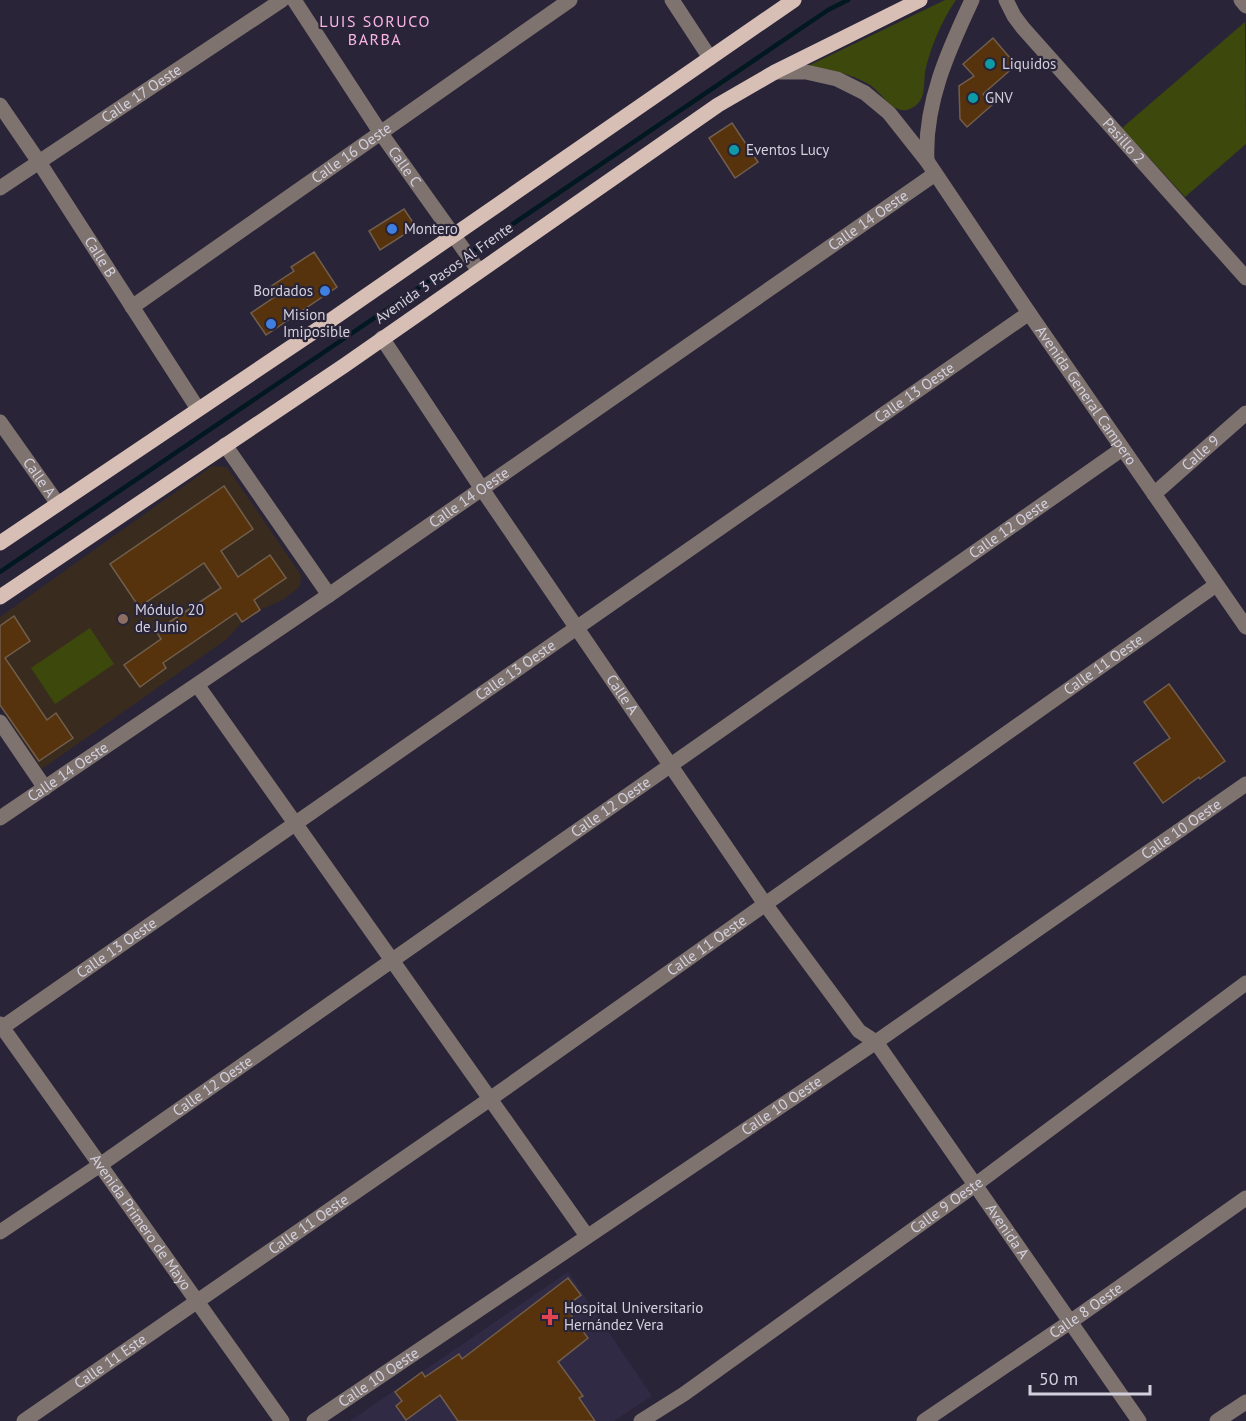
<svg xmlns="http://www.w3.org/2000/svg" width="1246" height="1421" viewBox="0 0 1246 1421" font-family="'PT Sans',sans-serif">
  <rect width="100%" height="100%" fill="#292438"/>
  <!-- built -->
  <path fill="#312a44" d="M568,1272L652,1396L614,1421H350Z"/>
  <!-- education -->
  <path fill="#392c1e" d="M212,466L227,467L301,575L300,586L283,600L260,610L242,622L227,639L42,769L0,707V617Z"/>
  <!-- green -->
  <g fill="#3c480c">
    <path d="M945,0H956C942,20 930,48 925,72C924,80 925,92 921,99C918,105 913,108 907,110C892,113 881,92 870,85C852,74 829,69 808,66Z"/>
    <path d="M1245,22L1246,144L1185,197L1122,128Z"/>
    <path d="M90,628L114,664L55,704L31,668Z"/>
  </g>
  <g fill="none" stroke-linecap="round" stroke-linejoin="round">
    <!-- stream -->
    <path stroke="#011821" stroke-width="4.5" d="M0,572L828,10L848,0"/>
  </g>
  <!-- building -->
  <g fill="#56330c" stroke="#715e4c" stroke-width="1.5">
    <path d="M993,38L1016,65L983,94L992,105L967,127L960,119L959,86L974,76L963,64Z"/>
    <path d="M732,123L758,162L735,178L709,138Z"/>
    <path d="M404,209L416,227L380,250L369,231Z"/>
    <path d="M314,252L337,287L266,335L251,313L276,296L270,287L294,271L291,267Z"/>
    <path d="M224,486L253,529L221,551L238,577L270,555L286,578L254,600L260,610L242,622L236,613L163,663L166,668L140,687L124,665L161,639L156,631L221,588L204,563L139,607L110,564Z"/>
    <path d="M14,616L30,641L5,658L47,720L56,713L73,738L39,761L0,705V626Z"/>
    <path d="M1169,684L1225,761L1200,779L1199,777L1163,803L1134,763L1170,738L1144,702Z"/>
    <path d="M568,1278L581,1295L565,1307L588,1338L558,1362L583,1396L579,1398L595,1421H458L440,1395L406,1420L396,1406L402,1401L395,1392L422,1372L425,1377L459,1354L462,1359Z"/>
  </g>
  <g fill="none" stroke-linecap="round" stroke-linejoin="round">
    <!-- minor -->
    <g stroke="#7f736f" stroke-width="15">
      <path id="s1" d="M294,0L380,132L479,271"/>
      <path d="M672,0L710,58"/>
      <path id="s2" d="M1006,0L1014,16L1023,28L1246,278"/>
      <path d="M1241,0L1246,6"/>
      <path id="s3" d="M775,72H806L837,79L865,93L889,113L927,161L1029,313L1246,627"/>
      <path id="s4" d="M0,105L39,162L198,409"/>
      <path d="M927,161C924,104 948,51 972,0"/>
      <path id="s5" d="M0,188L282,0"/>
      <path id="s6" d="M132,307L570,0"/>
      <path id="s7" d="M382,338L482,489L765,904L859,1031L876,1042L1139,1421"/>
      <path id="s8" d="M0,422L58,504"/>
      <path d="M225,445L329,595"/>
      <path id="s9" d="M1154,494L1246,413"/>
      <path d="M198,686L587,1236"/>
      <path d="M0,722L45,788"/>
      <path id="s10" d="M0,818L329,595L935,174"/>
      <path id="s11" d="M0,1024L282,1421"/>
      <path id="s12" d="M0,1029L1029,313"/>
      <path id="s13" d="M0,1232L100,1165L1122,449"/>
      <path id="s14" d="M24,1421L490,1099L1216,585"/>
      <path id="s15" d="M314,1421L876,1042L1246,784"/>
      <path id="s16" d="M641,1421L684,1394L975,1185L1246,983"/>
      <path id="s17" d="M924,1421L1070,1322L1246,1198"/>
      <path d="M1217,1421L1246,1402"/>
    </g>
    <!-- major -->
    <g stroke="#d8bfb6" stroke-width="15">
      <path d="M0,543L318,329L794,0"/>
      <path d="M0,597L345,365L718,105L775,72L920,0"/>
    </g>
  </g>
  <!-- markers -->
  <g fill="#0f9aa8" stroke="#292438" stroke-width="2">
    <circle cx="990" cy="64" r="6"/>
    <circle cx="973" cy="98" r="6"/>
    <circle cx="734" cy="150" r="6"/>
  </g>
  <g fill="#3f7fe0" stroke="#292438" stroke-width="2">
    <circle cx="392" cy="229" r="6"/>
    <circle cx="325" cy="291" r="6"/>
    <circle cx="271" cy="324" r="6"/>
  </g>
  <circle fill="#8d6e63" stroke="#292438" stroke-width="2" cx="123" cy="619" r="6"/>
  <path fill="#e0444e" stroke="#292438" stroke-width="2" d="M547 1308h6v6h6v6h-6v6h-6v-6h-6v-6h6z"/>
  <g text-anchor="middle" stroke-width="4.5" stroke-linejoin="round" paint-order="stroke">
    <!-- poi labels -->
    <g font-size="15" fill="#d3d0de" stroke="#292438" text-anchor="start">
      <text x="1002" y="69">Liquidos</text>
      <text x="985" y="103">GNV</text>
      <text x="746" y="155">Eventos Lucy</text>
      <text x="404" y="234">Montero</text>
      <text x="313" y="296" text-anchor="end">Bordados</text>
      <text x="283" y="320">Mision<tspan x="283" dy="17">Imiposible</tspan></text>
      <text x="135" y="615">Módulo 20<tspan x="135" dy="17">de Junio</tspan></text>
      <text x="564" y="1313">Hospital Universitario<tspan x="564" dy="17">Hernández Vera</tspan></text>
    </g>
    <!-- street labels -->
    <g font-size="15" fill="#d3d0de" stroke="#292438">
      <text dy="5" stroke="none"><textPath href="#s5" startOffset="170">Calle 17 Oeste</textPath></text>
      <text dy="5" stroke="none"><textPath href="#s2" startOffset="184">Pasillo 2</textPath></text>
      <text dy="5" stroke="none"><textPath href="#s6" startOffset="268">Calle 16 Oeste</textPath></text>
      <text dy="5" stroke="none"><textPath href="#s1" startOffset="200">Calle C</textPath></text>
      <text dy="5" stroke="none"><textPath href="#s10" startOffset="1054">Calle 14 Oeste</textPath></text>
      <text dy="5" stroke="none"><textPath href="#s4" startOffset="182">Calle B</textPath></text>
      <text transform="translate(444 273) rotate(-35)" y="5">Avenida 3 Pasos Al Frente</text>
      <text dy="5" stroke="none"><textPath href="#s12" startOffset="1114">Calle 13 Oeste</textPath></text>
      <text dy="5" stroke="none"><textPath href="#s3" startOffset="470">Avenida General Campero</textPath></text>
      <text dy="5" stroke="none"><textPath href="#s9" startOffset="62">Calle 9</textPath></text>
      <text dy="5" stroke="none"><textPath href="#s8" startOffset="68">Calle A</textPath></text>
      <text dy="5" stroke="none"><textPath href="#s10" startOffset="568">Calle 14 Oeste</textPath></text>
      <text dy="5" stroke="none"><textPath href="#s13" startOffset="1230">Calle 12 Oeste</textPath></text>
      <text dy="5" stroke="none"><textPath href="#s14" startOffset="1318">Calle 11 Oeste</textPath></text>
      <text dy="5" stroke="none"><textPath href="#s12" startOffset="628">Calle 13 Oeste</textPath></text>
      <text dy="5" stroke="none"><textPath href="#s7" startOffset="430">Calle A</textPath></text>
      <text dy="5" stroke="none"><textPath href="#s10" startOffset="82">Calle 14 Oeste</textPath></text>
      <text dy="5" stroke="none"><textPath href="#s13" startOffset="744">Calle 12 Oeste</textPath></text>
      <text dy="5" stroke="none"><textPath href="#s15" startOffset="1050">Calle 10 Oeste</textPath></text>
      <text dy="5" stroke="none"><textPath href="#s14" startOffset="832">Calle 11 Oeste</textPath></text>
      <text dy="5" stroke="none"><textPath href="#s12" startOffset="142">Calle 13 Oeste</textPath></text>
      <text dy="5" stroke="none"><textPath href="#s13" startOffset="258">Calle 12 Oeste</textPath></text>
      <text dy="5" stroke="none"><textPath href="#s15" startOffset="564">Calle 10 Oeste</textPath></text>
      <text dy="5" stroke="none"><textPath href="#s16" startOffset="374">Calle 9 Oeste</textPath></text>
      <text dy="5" stroke="none"><textPath href="#s11" startOffset="243">Avenida Primero de Mayo</textPath></text>
      <text dy="5" stroke="none"><textPath href="#s14" startOffset="346">Calle 11 Oeste</textPath></text>
      <text dy="5" stroke="none"><textPath href="#s7" startOffset="1092">Avenida A</textPath></text>
      <text dy="5" stroke="none"><textPath href="#s17" startOffset="196">Calle 8 Oeste</textPath></text>
      <text dy="5" stroke="none"><textPath href="#s14" startOffset="105">Calle 11 Este</textPath></text>
      <text dy="5" stroke="none"><textPath href="#s15" startOffset="78">Calle 10 Oeste</textPath></text>
    </g>
    <!-- neighbourhood labels -->
    <g font-size="16" letter-spacing="1.5" fill="#fab6e6" stroke="#292438">
      <text x="375" y="27">LUIS SORUCO<tspan x="375" dy="18">BARBA</tspan></text>
    </g>
  </g>
  <!-- scale -->
  <path d="M1030 1385v9h120v-9" fill="none" stroke="#d3d0de" stroke-width="3"/>
  <text x="1039" y="1385" font-size="18" fill="#d3d0de" stroke="#292438" stroke-width="4.5" paint-order="stroke">50 m</text>
</svg>
